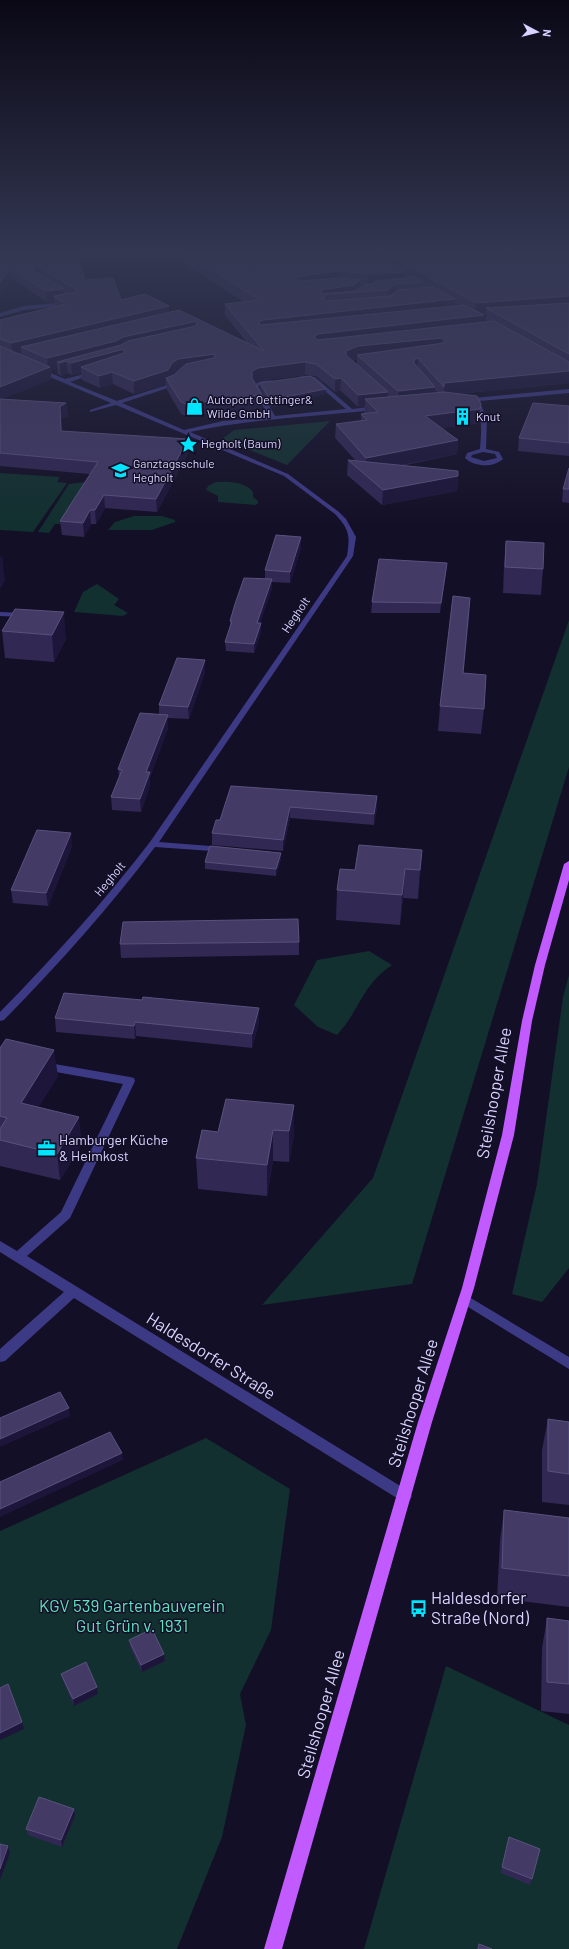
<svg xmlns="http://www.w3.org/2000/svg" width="569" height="1949" viewBox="0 0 569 1949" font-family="Barlow,sans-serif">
  <rect width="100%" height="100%" fill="#130f26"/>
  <!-- green -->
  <g fill="#12302f">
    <path d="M330,421L287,465L222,439L234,430Z"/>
    <path d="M0,473L60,477L57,482L67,483L33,532L0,530Z"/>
    <path d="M93,481L68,524H55L49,533L38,532L69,484Z"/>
    <path d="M216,482C228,481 246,482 253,492V497L258,501V503L256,505L218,502V496L206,490L208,486Z"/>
    <path d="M134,516H162L175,520V522L152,530H108L115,522Z"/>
    <path d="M97,584L119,599L114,605L128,613L123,616L74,612L83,592Z"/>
    <path d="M569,620V767L412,1284L262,1305L373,1178Z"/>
    <path d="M369,951L392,965C362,985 360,1010 337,1035L318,1027L294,1005L317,960Z"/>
    <path d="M569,975V1268L542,1302L512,1294L537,1184L563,997Z"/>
    <path d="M206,1438L290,1489L271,1630L240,1694L246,1725L222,1837L177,1949H0V1531Z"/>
    <path d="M446,1666L569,1725V1949H364Z"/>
  </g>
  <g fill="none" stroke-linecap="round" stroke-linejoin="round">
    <!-- minor -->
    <g fill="#3d3a85" fill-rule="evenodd">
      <path d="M67,302L69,305L24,310L0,317V313L24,306Z"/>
      <path d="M38,368L65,379L96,371V373L70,382L117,401L170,384L173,378H177L174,386L122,403L184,430L223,421L269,417L252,386C257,381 270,379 276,382L275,383L258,386L275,416L346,409L312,380L300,379V377L302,376L315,377L352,409L377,406L380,408L377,410C315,416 251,419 190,432L288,474L339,512L346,519L356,537L353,556L159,842L223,847L228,850L226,852L155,847C109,908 58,965 4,1020L0,1021V1012C53,958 104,902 150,842L347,556C350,536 350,530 335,514L284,476L116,405L90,412V410L111,403L36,371L35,370Z"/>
      <path d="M569,389V393L479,401L487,418L486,449L499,452L503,459C493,468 475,467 465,458L467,453L480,449C481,431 484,417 473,401H464V399ZM483,452L495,454L497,458L484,461L471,457L472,455Z"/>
      <path d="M0,612L24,613L28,615L24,617L0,616Z"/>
      <path d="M43,1062L130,1077L134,1078L135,1081L70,1218L27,1256L410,1492L412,1496L410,1500L405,1502L400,1500L74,1298L5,1361L0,1362V1349L64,1292L0,1252V1241L17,1251L61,1212L123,1084L39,1069L38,1066Z"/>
      <path d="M464,1294L569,1357V1369L460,1302L458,1299L460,1296Z"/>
    </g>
    <!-- major -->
    <path fill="#c25bff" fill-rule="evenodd" d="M569,861V880L545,965L532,1021L514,1135L474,1288L432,1422L282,1949H264L418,1422L462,1288L502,1135L522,1021L535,965L564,864Z"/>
  </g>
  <!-- wall -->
  <g fill="#312854" fill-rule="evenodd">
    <path d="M0,253H104L77,255L85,280L121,300L169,312L248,344L225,315V304L244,302L176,259L143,262L139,255L121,256L119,253H569V383L457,394L479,423L441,428L458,440L457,454L401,466L458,476L457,491L382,505L347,475L348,460L356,461L335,438L336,424L361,420V414L364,413L365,407H358L340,390L335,392L316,376L305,375L258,381L254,383L262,395V408L186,416L181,414L167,390L166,384L134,394L113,384L100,388L82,380L81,373L72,375L68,373L61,376L58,374L57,368L51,370V379L2,399L66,403L68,416L61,419L62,431L188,453L157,512L105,508L96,524H91L84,537L62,535L60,521L90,474L0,466V320L55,307L54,302H47L12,279L0,296ZM404,275L409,278H404ZM360,285H365L360,288ZM455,303L459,305L455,306ZM482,314H486L485,320L487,321L483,322ZM357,359V364L353,361ZM435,390L438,393H434Z"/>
    <path d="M260,383L326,389V394L281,403V406L271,407L260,388Z"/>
    <path d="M569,406V456L518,451L519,438Z"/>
    <path d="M569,468V503L562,502L563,489Z"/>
    <path d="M301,537V548L290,583L272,582V588L260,623L261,632L254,653L226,651L225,642L230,628V621L265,579V570Z"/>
    <path d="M506,541L543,569L541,595L503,593L504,566Z"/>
    <path d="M447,563L446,573L440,613H371L372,602Z"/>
    <path d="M470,598L463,673L484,709L481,734L438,731L440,706Z"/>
    <path d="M15,609L66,639L54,662L5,658L2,631Z"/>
    <path d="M205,660V672L189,719L168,718V728L150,777V785L141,812L112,810L111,797L119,777L118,769L159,714V705Z"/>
    <path d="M231,786L377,807L374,825L290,818L283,851L212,845V833L220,820Z"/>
    <path d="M72,846L48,906L13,903L11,890Z"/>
    <path d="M422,850L418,899L403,898L400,925L336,920L337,890L355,870Z"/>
    <path d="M281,853V859L276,876L205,869V862Z"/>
    <path d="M299,942V955L121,958L120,944Z"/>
    <path d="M55,1018L259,1022L252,1048L136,1036L135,1039L56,1032Z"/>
    <path d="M0,1048L58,1076L38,1107L82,1143L60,1180L0,1166Z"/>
    <path d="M294,1105V1135L289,1162L273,1161L267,1196L198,1189L196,1158Z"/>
    <path d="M548,1419L569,1422V1505L542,1502V1450Z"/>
    <path d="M504,1510L569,1518V1607L497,1598L500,1540Z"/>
    <path d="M547,1618L569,1621V1714L541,1711L542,1648Z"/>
    <path d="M129,1640L165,1661L142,1672L130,1647Z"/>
    <path d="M61,1674L97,1687L98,1694L74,1706L63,1681Z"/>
    <path d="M74,1809L75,1815L62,1847L28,1835L26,1829Z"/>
    <path d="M540,1849L530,1885L501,1873L502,1867Z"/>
  </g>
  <!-- shaded-wall -->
  <g fill="#1d163a">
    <path d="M75,253H104L75,255Z"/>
    <path d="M120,253H139V255L121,256Z"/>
    <path d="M143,253H176V259L143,262Z"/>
    <path d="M37,266L38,277L34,279L33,268Z"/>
    <path d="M11,268L12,279L0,296V283Z"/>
    <path d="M340,271V283L296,288V277Z"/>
    <path d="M404,272V283L368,285V274Z"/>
    <path d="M360,280V292L328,294V306L320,290Z"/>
    <path d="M396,284V296L387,302L388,290Z"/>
    <path d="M64,289L65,301L54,296V302H47L46,291Z"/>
    <path d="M569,296V308H486V314H475L476,303Z"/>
    <path d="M455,299L454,311L260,334L259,322L263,320Z"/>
    <path d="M169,306L170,317L21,347V353L12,355L11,343Z"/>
    <path d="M484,315L483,327L318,346L314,337L318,334Z"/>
    <path d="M197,321V333L124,349L125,361L81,367V373L72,375L71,363L66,361L68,373L61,376L60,363L57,362V368L51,370V379L0,400V387L48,368L47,358L123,337Z"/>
    <path d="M442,338L441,350L357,355V359L346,363V351L358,346Z"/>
    <path d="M215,354V366L179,372L172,376L166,378V384L134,394V381L172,363L178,359Z"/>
    <path d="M418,358L417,371L413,375L414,360Z"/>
    <path d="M305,362V375L258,381L252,384V371L258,368Z"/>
    <path d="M569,371V383L444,395V383Z"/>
    <path d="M112,372L113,384L100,388L99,376Z"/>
    <path d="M341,378L340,390L335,392V379Z"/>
    <path d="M435,387L434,400L398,403V391Z"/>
    <path d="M326,389V394L281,403V406L271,407V401L280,398Z"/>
    <path d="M388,392L387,405L365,399V407H358V395Z"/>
    <path d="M262,395V408L186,416V404Z"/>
    <path d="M66,403L68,416L61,419L62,444L59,407Z"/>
    <path d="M480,409L479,423L424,430L425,416Z"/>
    <path d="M188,439V453L157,512L156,499Z"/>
    <path d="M458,440L457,454L366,472V458Z"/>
    <path d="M458,476L457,491L382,505L383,490Z"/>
    <path d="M104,495L105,508L96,524L95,510Z"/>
    <path d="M90,510L91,524L84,537L83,523Z"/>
    <path d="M301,537V548L290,583V572Z"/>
    <path d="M2,555L5,581L0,589V558Z"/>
    <path d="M447,563L446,573L440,613L441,603Z"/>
    <path d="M272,579V588L257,632V623Z"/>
    <path d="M470,598L469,622L461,698L463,673Z"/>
    <path d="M64,612L66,639L54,662L52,635Z"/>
    <path d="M261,623V632L254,653V644Z"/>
    <path d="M205,660V672L189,719L188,707Z"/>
    <path d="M168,715V728L150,777V785L141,812L140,799L146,772Z"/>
    <path d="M377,796V807L374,825V814Z"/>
    <path d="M290,807V818L283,851V840Z"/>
    <path d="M71,833L72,846L48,906L46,893Z"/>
    <path d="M422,850L420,879L418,899L420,870Z"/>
    <path d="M281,853V859L276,876V869Z"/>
    <path d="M405,869L403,898L400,925L402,895Z"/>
    <path d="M259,1008V1022L252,1048V1034Z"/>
    <path d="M135,1022L136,1036L135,1039L134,1026Z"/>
    <path d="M54,1050L58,1076L25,1130L21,1103Z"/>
    <path d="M294,1105V1135L289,1162V1131Z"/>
    <path d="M79,1117L82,1143L60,1180L57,1154Z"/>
    <path d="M273,1130V1161L267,1196V1165Z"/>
    <path d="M69,1408L70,1416L0,1447V1439Z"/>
    <path d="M122,1453L123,1460L0,1517V1509Z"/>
    <path d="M164,1654L165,1661L142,1672L141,1665Z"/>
    <path d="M97,1687L98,1694L74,1706L73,1699Z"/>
    <path d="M22,1722L24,1729L0,1740V1733Z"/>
    <path d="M74,1809L75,1815L62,1847L61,1840Z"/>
    <path d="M8,1846L10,1853L0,1880V1869Z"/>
  </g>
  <!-- building -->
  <g fill="#433a66" stroke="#5a527e">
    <path d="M0,253H77L85,280L113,278L121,300L145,294L169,306L11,343L0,339V320L66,304L54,296L77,292V290L37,266L33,268V270L64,289L46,291L11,268L0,283Z"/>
    <path d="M184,253H373L404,272L368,274L340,271L296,277L300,281L340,278L360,280L354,285L320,290L323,294L355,291L365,285L375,283V281L414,277L423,282L396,284L388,290L328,294L324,298L328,301L390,296L398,290L433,287L455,299L263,320L259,322L260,325L464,305L484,315L318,334L314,337L318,340L494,321L569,362V371L444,383V387L418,358L414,360V363L435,387L398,391L357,355L444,343L446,341L442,338L358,346L346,351V355L388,392L358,395L341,378L335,379L316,364L305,362L258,368L252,371V378L262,395L186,404L181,402L166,378L174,375L186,364L214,358L215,354L178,359L172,363L168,370L134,381L112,372L99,376L81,367L124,353V349L71,363L66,361L60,363L57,362L121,345L128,341L196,326L197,321L123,337L116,341L47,358L21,347L179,310L264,351L225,304L260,300Z"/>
    <path d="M385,253H569V296L476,303Z"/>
    <path d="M569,303V354L486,308Z"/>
    <path d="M0,346L50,367L0,387Z"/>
    <path d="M311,376L326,389L280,398L281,400L271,401L260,383Z"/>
    <path d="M444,392L477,396L481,404L480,409L425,416L458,440L366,458L336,424L367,420L361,414L378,412L365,399Z"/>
    <path d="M0,399L66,403L59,407H60L61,431L188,439L156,499L104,495L95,510H90L83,523L60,521L98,462L0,453Z"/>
    <path d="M533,403L569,406V443L519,438Z"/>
    <path d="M348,460L458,471V476L383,490Z"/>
    <path d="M569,468V489H563Z"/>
    <path d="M276,535L301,537L290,572L265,570Z"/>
    <path d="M506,541L544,543L543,569L505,567Z"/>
    <path d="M379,559L447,563L441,603L372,602Z"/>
    <path d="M244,578L272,579L257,623H261L254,644L225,642L232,621H230L235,604Z"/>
    <path d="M453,596L470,598L463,673L486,675L484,709L440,706Z"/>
    <path d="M15,609L64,612L52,635L2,631Z"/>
    <path d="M177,658L205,660L188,707L159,705Z"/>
    <path d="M140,713L168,715L146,772H150L140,799L111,797L122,770L118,769Z"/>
    <path d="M231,786L377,796L374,814L290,807L283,840L212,833L216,820H220Z"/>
    <path d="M37,830L71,833L46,893L11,890Z"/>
    <path d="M359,845L422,850L420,870L405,869L402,895L337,890L340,869L355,870Z"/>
    <path d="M210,846L281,853L276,869L205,862Z"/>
    <path d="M298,919L299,942L120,944L123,922Z"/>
    <path d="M64,993L142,1000L143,997L259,1008L252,1034L135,1022L134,1026L55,1018Z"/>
    <path d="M6,1039L54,1050L21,1103L79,1117L57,1154L0,1140V1129L7,1118L0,1116V1048Z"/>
    <path d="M226,1099L294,1105L289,1131L273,1130L267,1165L196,1158L202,1130L218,1132Z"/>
    <path d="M60,1392L69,1408L0,1439V1418Z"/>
    <path d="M548,1419L569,1422V1474L548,1471Z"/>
    <path d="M110,1432L122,1453L0,1509V1482Z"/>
    <path d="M504,1510L569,1518V1576L502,1568Z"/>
    <path d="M547,1618L569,1621V1684L547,1682Z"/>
    <path d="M152,1629L164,1654L141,1665L129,1640Z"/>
    <path d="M86,1662L97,1687L73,1699L61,1674Z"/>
    <path d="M8,1684L22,1722L0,1733V1688Z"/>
    <path d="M39,1797L74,1809L61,1840L26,1829Z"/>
    <path d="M509,1837L540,1849L532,1879L502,1867Z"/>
    <path d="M0,1844L8,1846L0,1869Z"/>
    <path d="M479,1944L492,1949H478Z"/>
  </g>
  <!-- sky -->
  <linearGradient id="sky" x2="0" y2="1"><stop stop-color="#0a0815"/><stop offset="0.48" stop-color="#333752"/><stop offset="1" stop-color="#333752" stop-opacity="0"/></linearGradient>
  <rect width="569" height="526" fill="url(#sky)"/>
  <!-- icons -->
  <defs>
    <symbol id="shop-bare" viewBox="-9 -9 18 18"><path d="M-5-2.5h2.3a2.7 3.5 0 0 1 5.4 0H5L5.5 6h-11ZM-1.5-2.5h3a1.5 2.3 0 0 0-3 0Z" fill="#00e5ff" stroke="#130f26" stroke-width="2.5" paint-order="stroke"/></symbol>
    <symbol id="building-bare" viewBox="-9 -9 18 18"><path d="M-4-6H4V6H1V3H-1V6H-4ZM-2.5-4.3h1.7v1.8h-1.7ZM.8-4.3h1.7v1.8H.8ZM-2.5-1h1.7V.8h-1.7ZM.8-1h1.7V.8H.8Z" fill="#00e5ff" stroke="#130f26" stroke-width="2.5" paint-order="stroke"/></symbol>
    <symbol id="sight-bare" viewBox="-9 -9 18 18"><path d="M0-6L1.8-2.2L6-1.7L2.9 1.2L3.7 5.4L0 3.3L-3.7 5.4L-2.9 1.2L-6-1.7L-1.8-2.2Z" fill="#00e5ff" stroke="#130f26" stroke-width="2.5" paint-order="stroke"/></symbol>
    <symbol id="school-bare" viewBox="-9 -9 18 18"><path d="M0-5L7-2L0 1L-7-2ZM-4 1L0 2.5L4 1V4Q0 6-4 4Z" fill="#00e5ff" stroke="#130f26" stroke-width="2.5" paint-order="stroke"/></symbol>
    <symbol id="office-bare" viewBox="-9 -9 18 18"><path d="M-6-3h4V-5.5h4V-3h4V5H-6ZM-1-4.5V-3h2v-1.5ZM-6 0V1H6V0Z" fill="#00e5ff" stroke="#130f26" stroke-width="2.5" paint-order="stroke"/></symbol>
    <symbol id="bus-bare" viewBox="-9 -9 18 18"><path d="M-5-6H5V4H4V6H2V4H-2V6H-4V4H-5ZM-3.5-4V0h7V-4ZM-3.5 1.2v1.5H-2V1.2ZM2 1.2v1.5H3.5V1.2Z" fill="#00e5ff" stroke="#130f26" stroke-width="2.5" paint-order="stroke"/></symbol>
  </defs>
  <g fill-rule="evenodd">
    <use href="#shop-bare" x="182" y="394" width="25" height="25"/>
    <use href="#building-bare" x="450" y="404" width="25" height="25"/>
    <use href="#sight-bare" x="176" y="432" width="25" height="25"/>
    <use href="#school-bare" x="108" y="458" width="25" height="25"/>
    <use href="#office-bare" x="34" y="1136" width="25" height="25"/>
    <use href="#bus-bare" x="406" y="1596" width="25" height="25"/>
  </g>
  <g text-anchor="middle" stroke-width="3" stroke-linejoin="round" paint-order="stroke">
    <!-- far-poi labels -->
    <g font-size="12" fill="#d9d4ff" stroke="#130f26" text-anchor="start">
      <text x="207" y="404">Autoport Oettinger&amp;<tspan x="207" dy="14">Wilde GmbH</tspan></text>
      <text x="476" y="421">Knut</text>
      <text x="201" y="448">Hegholt (Baum)</text>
      <text x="133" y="468">Ganztagsschule<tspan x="133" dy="14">Hegholt</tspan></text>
    </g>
    <!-- far-street labels -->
    <g font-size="12" fill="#d9d4ff" stroke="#130f26">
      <text transform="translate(296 615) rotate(-56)" y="4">Hegholt</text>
      <text transform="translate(110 879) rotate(-50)" y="4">Hegholt</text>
    </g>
    <!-- poi labels -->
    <g font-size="14" fill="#d9d4ff" stroke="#130f26" text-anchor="start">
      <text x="59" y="1145">Hamburger Küche<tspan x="59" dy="16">&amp; Heimkost</tspan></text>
    </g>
    <!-- near-street labels -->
    <g font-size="17" fill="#d9d4ff" stroke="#130f26">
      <text transform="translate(494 1093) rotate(-80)" y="6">Steilshooper Allee</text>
      <text transform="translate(211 1356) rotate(32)" y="6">Haldesdorfer Straße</text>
      <text transform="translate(413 1403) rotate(-73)" y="6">Steilshooper Allee</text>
      <text transform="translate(321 1714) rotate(-74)" y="6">Steilshooper Allee</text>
    </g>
    <!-- near-poi labels -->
    <g font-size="17" fill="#d9d4ff" stroke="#130f26" text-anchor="start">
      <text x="431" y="1604">Haldesdorfer<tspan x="431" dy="20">Straße (Nord)</tspan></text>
    </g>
    <!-- near-park labels -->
    <g font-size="17" fill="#5fe0c0" stroke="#130f26">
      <text x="132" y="1612">KGV 539 Gartenbauverein<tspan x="132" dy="20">Gut Grün v. 1931</tspan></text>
    </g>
  </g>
  <!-- north arrow -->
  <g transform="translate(537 32) rotate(97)" stroke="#130f26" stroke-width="3" paint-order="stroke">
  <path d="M0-3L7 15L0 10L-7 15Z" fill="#d9d4ff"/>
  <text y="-6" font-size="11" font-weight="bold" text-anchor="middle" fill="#d9d4ff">N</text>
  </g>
</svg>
